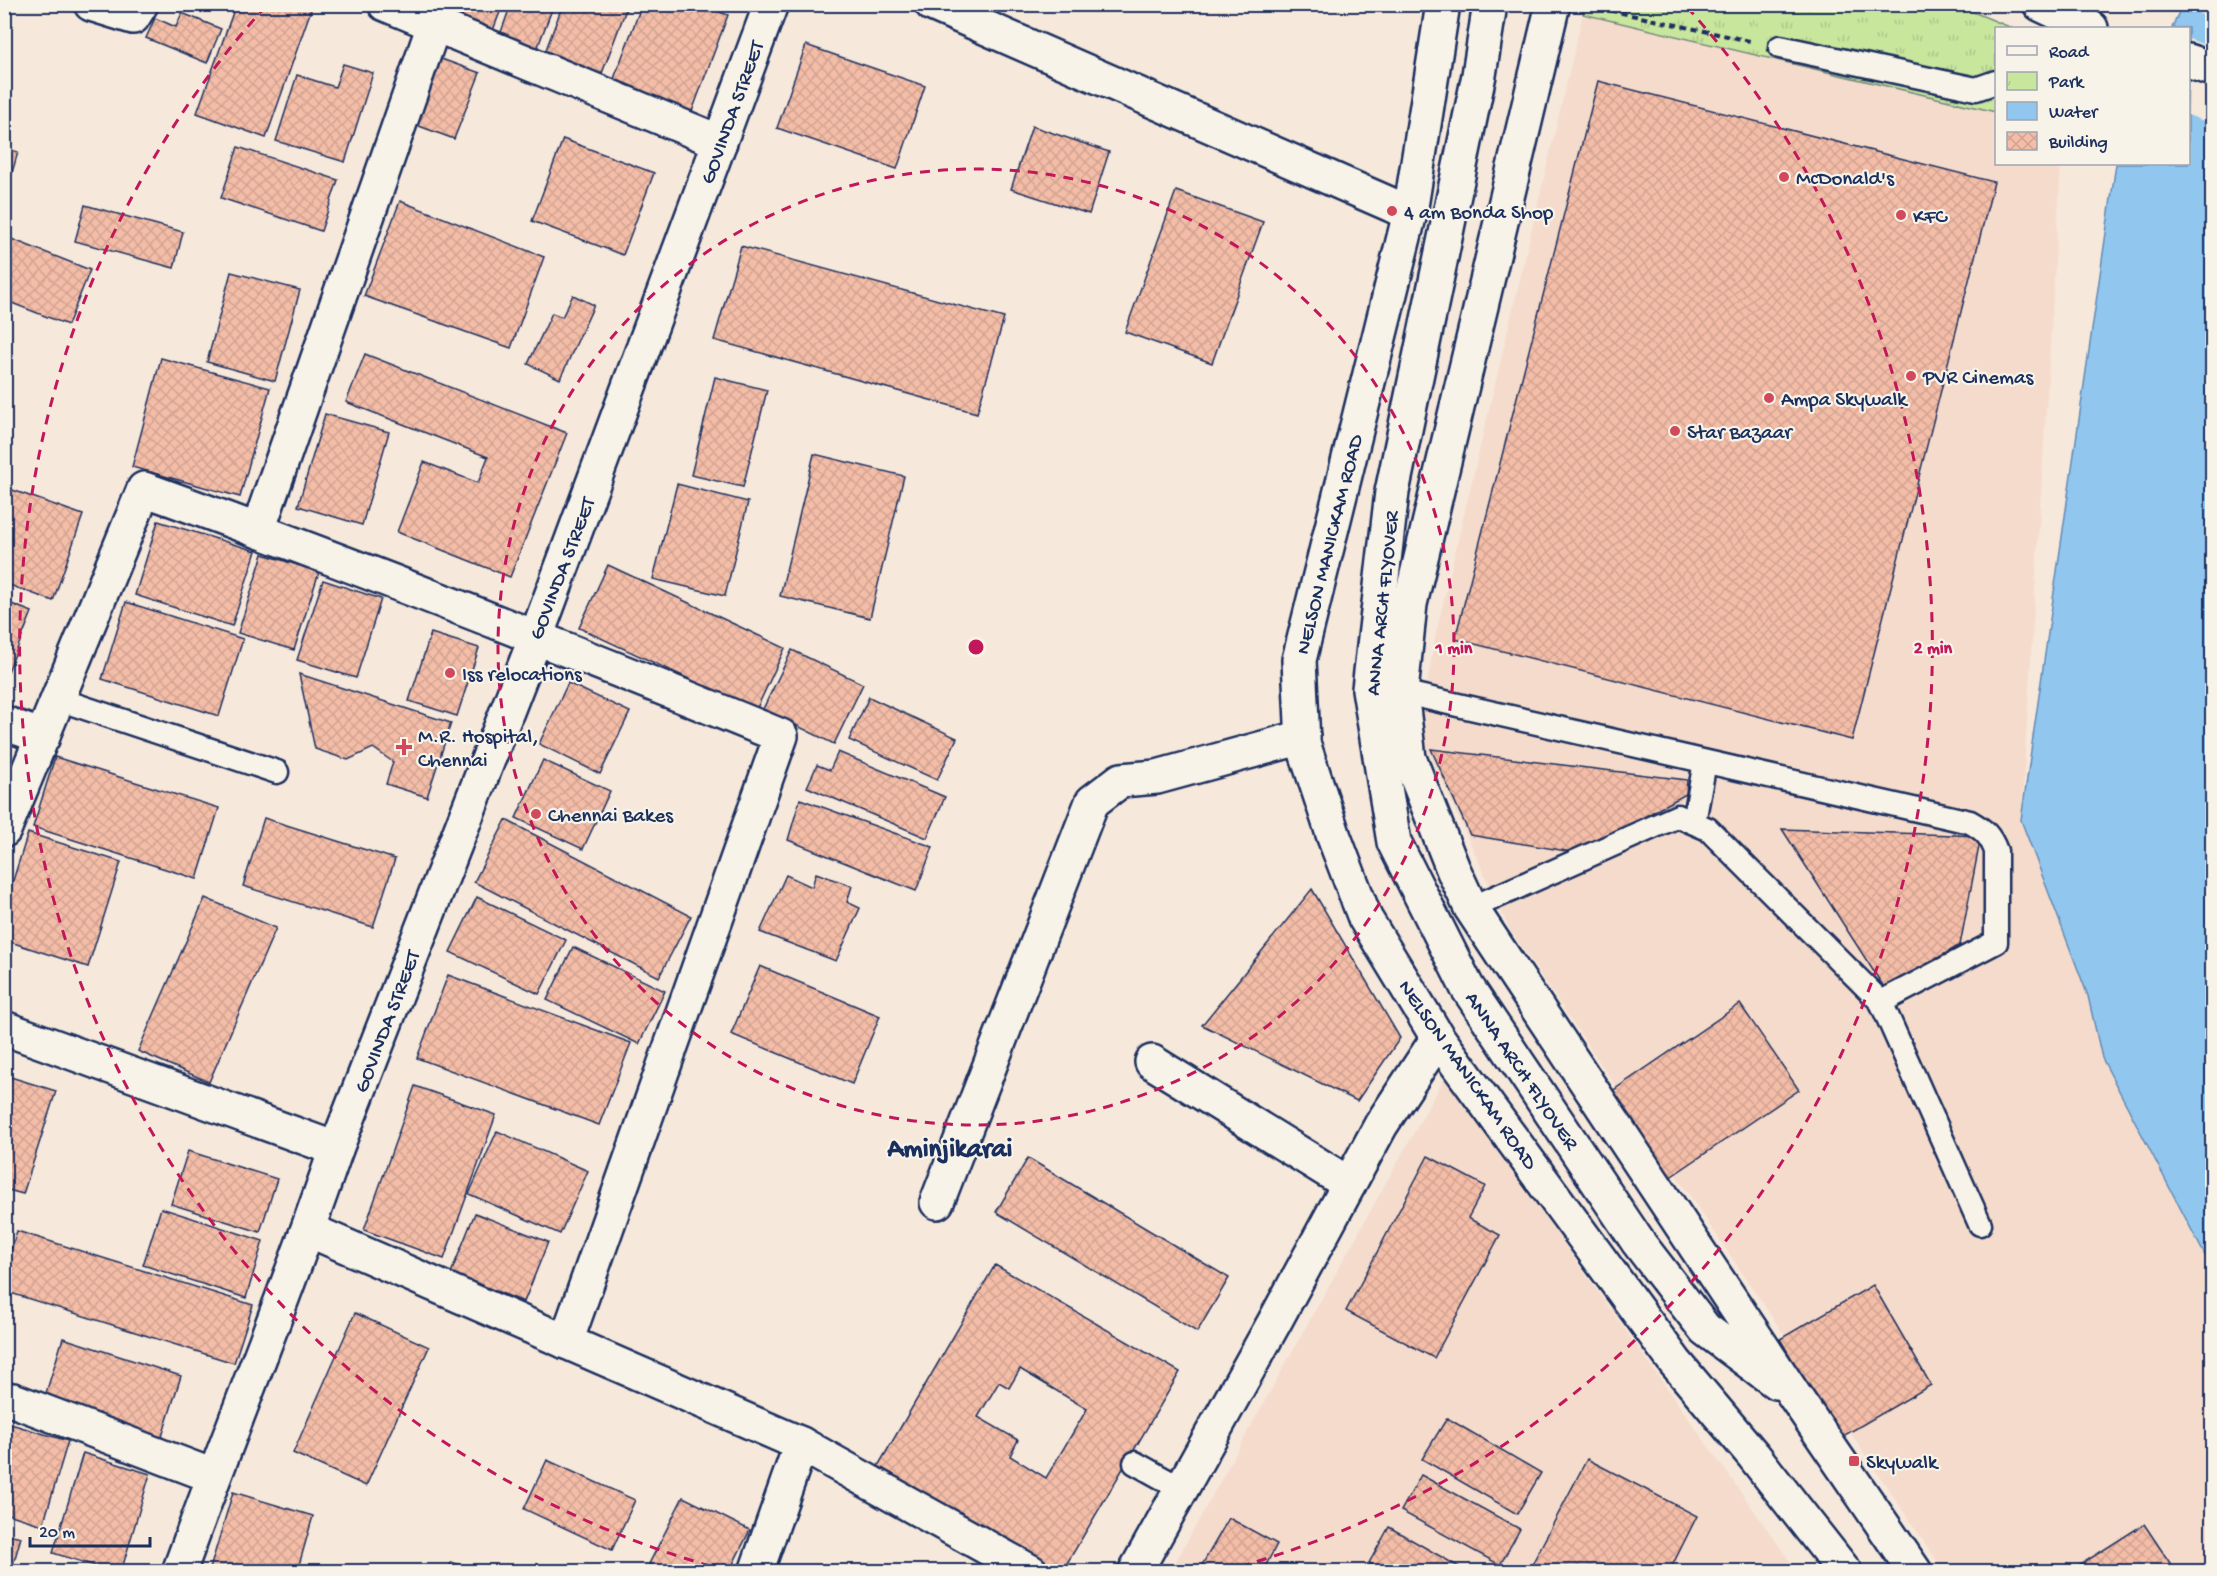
<svg xmlns="http://www.w3.org/2000/svg" width="2217" height="1576" viewBox="0 0 2217 1576" font-family="'Gochi Hand',sans-serif">
  <defs>
    <pattern id="park-tufts" width="24" height="20" patternUnits="userSpaceOnUse" patternTransform="scale(1.5)"><rect width="24" height="20" fill="#c9e69d"/><path d="M3 7l-1-3M5 7V3M7 7l1-3M15 17l-1-3M17 17v-4M19 17l1-3" fill="none" stroke="#acc68a"/></pattern>
    <pattern id="building-cross-hatch" width="8" height="8" patternUnits="userSpaceOnUse" patternTransform="scale(1.5)"><rect width="8" height="8" fill="#f4bda7"/><path d="M0 0l8 8M0 8l8-8" fill="none" stroke="#d1a392"/></pattern>
  </defs>
  <rect width="100%" height="100%" fill="#f6e8db"/>
  <filter id="ink" filterUnits="userSpaceOnUse"><feTurbulence type="fractalNoise" baseFrequency=".0167" numOctaves="2"/><feDisplacementMap in="SourceGraphic" scale="12" xChannelSelector="R" yChannelSelector="G"/><feConvolveMatrix kernelMatrix="1 2 1 2 8 2 1 2 1" color-interpolation-filters="sRGB"/></filter>
  <g filter="url(#ink)">
    <!-- built -->
    <g fill="#f5dbcb">
      <path d="M1583,14L1996,112V164H2061L2021,820L2088,996L2102,1058L2212,1269V1571H1944L1510,930L1419,731L1436,633Z"/>
      <path d="M1445,1077L1797,1571L1170,1572Z"/>
    </g>
    <!-- park -->
    <path fill="url(#park-tufts)" stroke="#728a7e" stroke-width="1.5" d="M1585,4H1954L2012,28H1996V112L1583,14Z"/>
    <!-- water -->
    <path fill="#91c7ef" stroke="#628ab5" stroke-width="1.5" d="M2182,5H2212V1269L2102,1058L2088,996L2021,820L2116,164H2188V28H2172Z"/>
    <!-- pier -->
    <g fill="#f6e8db">
      <path d="M2179,4L2212,5V19L2179,5Z"/>
      <path d="M2189,39L2212,48V124L2188,115Z"/>
    </g>
    <!-- building -->
    <g fill="url(#building-cross-hatch)" stroke="#1b2f5e" stroke-width="1.5" fill-rule="evenodd">
      <path d="M236,4H313L266,138L197,113Z"/>
      <path d="M455,4H503L492,33L450,17Z"/>
      <path d="M511,4H554L537,49L500,35Z"/>
      <path d="M563,4H628L601,76L544,55Z"/>
      <path d="M642,4H699L728,15L691,114L612,84Z"/>
      <path d="M182,13L221,29L207,63L146,38L155,18L176,27Z"/>
      <path d="M806,45L925,86L897,169L777,128Z"/>
      <path d="M436,57L480,73L454,139L411,123Z"/>
      <path d="M343,64L373,73L345,162L276,141L297,75L335,87Z"/>
      <path d="M1598,81L1994,182L1852,740L1455,639Z"/>
      <path d="M1032,126L1109,152L1089,214L1011,189Z"/>
      <path d="M563,139L654,173L623,255L532,221Z"/>
      <path d="M238,147L338,180L321,231L221,198Z"/>
      <path d="M4,148L18,152L4,200Z"/>
      <path d="M1176,191L1263,222L1212,363L1125,332Z"/>
      <path d="M400,201L544,257L511,348L364,296Z"/>
      <path d="M85,205L183,232L174,268L75,241Z"/>
      <path d="M4,236L90,270L68,325L4,300Z"/>
      <path d="M741,246L1004,318L977,413L714,340Z"/>
      <path d="M231,272L300,290L275,381L207,362Z"/>
      <path d="M573,295L594,305L560,379L528,364L552,313L562,317Z"/>
      <path d="M365,354L567,433L510,577L397,532L424,462L478,483L488,457L346,402Z"/>
      <path d="M161,358L270,388L240,497L132,467Z"/>
      <path d="M715,377L767,390L743,487L691,475Z"/>
      <path d="M325,414L389,432L362,525L298,506Z"/>
      <path d="M814,454L904,476L870,618L780,596Z"/>
      <path d="M677,484L748,502L725,596L653,579Z"/>
      <path d="M4,487L83,515L53,601L4,583Z"/>
      <path d="M158,521L256,551L232,626L135,595Z"/>
      <path d="M263,554L319,572L294,650L238,633Z"/>
      <path d="M608,565L785,648L756,710L579,628Z"/>
      <path d="M323,580L381,599L356,678L297,660Z"/>
      <path d="M4,601L32,612L7,674L4,673Z"/>
      <path d="M126,602L243,639L219,716L102,679Z"/>
      <path d="M431,633L479,648L457,716L409,701Z"/>
      <path d="M792,650L863,684L834,744L763,709Z"/>
      <path d="M299,674L451,723L427,797L386,784L393,762L373,748L348,760L315,749Z"/>
      <path d="M568,683L630,712L600,774L539,744Z"/>
      <path d="M869,697L957,738L937,780L849,740Z"/>
      <path d="M1431,749L1687,780L1686,794L1578,853L1470,835Z"/>
      <path d="M838,752L945,797L927,838L807,787L817,765L830,770Z"/>
      <path d="M55,757L219,808L197,879L33,827Z"/>
      <path d="M543,760L610,791L583,849L516,818Z"/>
      <path d="M800,799L933,847L916,891L788,840Z"/>
      <path d="M264,818L395,859L373,927L243,886Z"/>
      <path d="M506,820L691,916L659,977L474,882Z"/>
      <path d="M1782,829L1981,836L1960,945L1885,989Z"/>
      <path d="M28,833L121,862L88,967L4,940V909Z"/>
      <path d="M816,873L852,886L847,902L860,908L836,961L760,932L786,875L812,887Z"/>
      <path d="M1312,889L1400,1038L1357,1101L1202,1025Z"/>
      <path d="M477,897L566,940L539,994L450,952Z"/>
      <path d="M205,898L276,928L209,1082L138,1051Z"/>
      <path d="M573,947L665,991L639,1044L547,1000Z"/>
      <path d="M760,966L880,1016L852,1084L731,1034Z"/>
      <path d="M448,975L631,1043L599,1125L417,1058Z"/>
      <path d="M1740,1004L1799,1090L1657,1186L1599,1100Z"/>
      <path d="M4,1075L56,1091L23,1194L4,1189Z"/>
      <path d="M415,1086L496,1115L444,1259L364,1230Z"/>
      <path d="M497,1131L588,1171L560,1234L469,1194Z"/>
      <path d="M188,1151L277,1179L260,1232L171,1204Z"/>
      <path d="M1428,1156L1485,1186L1468,1218L1500,1235L1434,1358L1346,1311Z"/>
      <path d="M1028,1158L1229,1278L1197,1332L996,1212Z"/>
      <path d="M161,1208L263,1241L246,1298L143,1265Z"/>
      <path d="M475,1213L548,1242L524,1302L451,1273Z"/>
      <path d="M17,1231L253,1305L234,1363L4,1291V1271Z"/>
      <path d="M995,1265L1180,1372L1062,1572L878,1466ZM1020,1369L1087,1409L1046,1478L1010,1456L1018,1440L978,1417L999,1382L1009,1388Z"/>
      <path d="M1873,1285L1931,1385L1838,1439L1780,1339Z"/>
      <path d="M355,1313L429,1347L366,1486L293,1453Z"/>
      <path d="M63,1338L181,1376L160,1443L42,1406Z"/>
      <path d="M1447,1418L1541,1473L1517,1514L1422,1459Z"/>
      <path d="M4,1422L68,1441L43,1525L4,1513Z"/>
      <path d="M83,1453L150,1474L121,1572H115L53,1553Z"/>
      <path d="M1587,1459L1697,1516L1669,1572H1528Z"/>
      <path d="M547,1460L635,1500L612,1550L524,1509Z"/>
      <path d="M1421,1475L1520,1529L1500,1565L1401,1511Z"/>
      <path d="M233,1492L313,1516L297,1572H209Z"/>
      <path d="M683,1497L750,1530L729,1572H665L649,1564Z"/>
      <path d="M1229,1518L1277,1544L1265,1567L1273,1572H1198Z"/>
      <path d="M2144,1524L2176,1572H2069Z"/>
      <path d="M1389,1527L1468,1572H1384L1369,1563Z"/>
      <path d="M4,1533L21,1537L11,1572H4Z"/>
      <path d="M451,1562L482,1572H448Z"/>
    </g>
    <g fill="none" stroke-linecap="round" stroke-linejoin="round">
      <defs>
        <g id="service">
          <path d="M1780,47L1976,89L1996,82"/>
          <path d="M1401,692L1970,822C1984,830 1990,835 1996,851V942L1881,1002"/>
          <path d="M58,699L277,772"/>
          <path d="M1694,822L1705,762"/>
          <path d="M1471,908L1678,816L1708,829L1881,1002L1980,1224"/>
          <path d="M1135,1463L1180,1488"/>
        </g>
        <g id="minor">
          <path d="M91,4L133,17L141,4"/>
          <path d="M385,4L720,142"/>
          <path d="M932,4L1410,213"/>
          <path d="M258,530L434,25"/>
          <path d="M4,723L43,737"/>
          <path d="M4,830L144,489C359,566 570,650 781,736L566,1342"/>
          <path d="M4,1028L336,1149"/>
          <path d="M1152,1062L1349,1184"/>
          <path d="M937,1202L1092,802L1121,780L1157,777L1303,737"/>
          <path d="M309,1230L801,1444L1031,1572"/>
          <path d="M13,1400L213,1476"/>
          <path d="M179,1572C230,1430 288,1291 336,1149L536,637L771,4"/>
          <path d="M756,1572L801,1444"/>
          <path d="M1135,1572L1275,1321L1381,1125L1438,1038"/>
        </g>
        <g id="secondary">
          <path d="M1443,4L1410,213L1299,660L1303,743L1334,837L1365,918L1438,1038L1675,1362L1754,1456L1845,1572"/>
          <path d="M1490,4L1479,75L1392,492L1369,689L1394,842L1467,987L1638,1242L1705,1329L1776,1382"/>
          <path d="M1553,4L1410,604L1401,692L1409,758L1453,869L1471,908L1794,1395L1915,1572"/>
        </g>
        <g id="primary">
          <path d="M2040,4L2091,28"/>
          <path d="M2188,61L2212,69"/>
        </g>
      </defs>
      <!-- service casing -->
      <use href="#service" stroke="#1b2f5e" stroke-width="27"/>
      <!-- minor casing -->
      <use href="#minor" stroke="#1b2f5e" stroke-width="38"/>
      <!-- secondary casing -->
      <use href="#secondary" stroke="#1b2f5e" stroke-width="38"/>
      <!-- primary casing -->
      <use href="#primary" stroke="#1b2f5e" stroke-width="38"/>
      <!-- path -->
      <path stroke="#1b2f5e" stroke-width="4" stroke-dasharray="6 4.5" stroke-linecap="butt" d="M1590,6L1750,41"/>
      <!-- service -->
      <use href="#service" stroke="#f7f3e8" stroke-width="22"/>
      <!-- minor -->
      <use href="#minor" stroke="#f7f3e8" stroke-width="33"/>
      <!-- secondary -->
      <use href="#secondary" stroke="#f7f3e8" stroke-width="33"/>
      <!-- primary -->
      <use href="#primary" stroke="#f7f3e8" stroke-width="33"/>
    </g>
  </g>
  <!-- distance rings -->
  <g fill="none" stroke="#c2185b" stroke-width="3" stroke-dasharray="10 8">
    <circle cx="976" cy="647" r="478"/>
    <path d="M728 1571A957 957 0 0 1 265 7M1687 7A957 957 0 0 1 1224 1571"/>
  </g>
  <!-- markers -->
  <g fill="#d1495b" stroke="#f7f3e8" stroke-width="2">
    <circle cx="1784" cy="177" r="6"/>
    <circle cx="1392" cy="211" r="6"/>
    <circle cx="1901" cy="215" r="6"/>
    <circle cx="1911" cy="376" r="6"/>
    <circle cx="1769" cy="398" r="6"/>
    <circle cx="1675" cy="431" r="6"/>
    <circle cx="450" cy="673" r="6"/>
    <path d="M401 738h6v6h6v6h-6v6h-6v-6h-6v-6h6z"/>
    <circle cx="536" cy="814" r="6"/>
    <rect x="1848" y="1455" width="12" height="12" rx="3"/>
  </g>
  <g text-anchor="middle" stroke-width="4.5" stroke-linejoin="round" paint-order="stroke">
    <!-- street labels -->
    <g font-size="21" fill="#1b2f5e" stroke="#f7f3e8">
      <text transform="translate(731 112) rotate(-70)" y="7">GOVINDA STREET</text>
      <text transform="translate(1328 544) rotate(-76)" y="7">NELSON MANICKAM ROAD</text>
      <text transform="translate(561 568) rotate(-69)" y="7">GOVINDA STREET</text>
      <text transform="translate(1381 603) rotate(-84)" y="7">ANNA ARCH FLYOVER</text>
      <text transform="translate(386 1021) rotate(-69)" y="7">GOVINDA STREET</text>
      <text transform="translate(1523 1070) rotate(56)" y="7">ANNA ARCH FLYOVER</text>
      <text transform="translate(1469 1074) rotate(55)" y="7">NELSON MANICKAM ROAD</text>
    </g>
    <!-- poi labels -->
    <g font-size="21" fill="#1b2f5e" stroke="#f7f3e8" text-anchor="start">
      <text x="1796" y="184">McDonald's</text>
      <text x="1404" y="218">4 am Bonda Shop</text>
      <text x="1913" y="222">KFC</text>
      <text x="1923" y="383">PVR Cinemas</text>
      <text x="1781" y="405">Ampa Skywalk</text>
      <text x="1687" y="438">Star Bazaar</text>
      <text x="462" y="680">Iss relocations</text>
      <text x="418" y="742">M.R. Hospital,<tspan x="418" dy="24">Chennai</tspan></text>
      <text x="548" y="821">Chennai Bakes</text>
      <text x="1866" y="1468">Skywalk</text>
    </g>
    <!-- district labels -->
    <g font-size="27" font-weight="bold" fill="#1b2f5e" stroke="#f7f3e8">
      <text x="950" y="1156">Aminjikarai</text>
    </g>
  </g>
  <circle cx="976" cy="647" r="9" fill="#c2185b" stroke="#f7f3e8" stroke-width="3"/>
  <g font-size="18" text-anchor="middle" font-weight="bold" fill="#c2185b" stroke="#f7f3e8" stroke-width="4.5" stroke-linejoin="round" paint-order="stroke">
    <text x="1454" y="653">1 min</text>
    <text x="1933" y="653">2 min</text>
  </g>
  <!-- margin -->
  <rect width="2217" height="1576" fill="none" stroke="#f7f3e8" stroke-width="24"/>
  <rect x="12" y="12" width="2193" height="1552" fill="none" stroke="#1b2f5e" stroke-width="2" filter="url(#ink)"/>
  <!-- legend -->
  <rect x="1995" y="27" width="195" height="138" fill="#f7f3e8" stroke="#9fa5b1" stroke-width="1.5"/>
  <rect x="2007" y="46" width="30" height="9" fill="#f7f3e8" stroke="#9fa5b1" stroke-width="1.5"/>
  <text x="2049" y="57" font-size="18" fill="#1b2f5e">Road</text>
  <rect x="2007" y="72" width="30" height="18" fill="url(#park-tufts)" stroke="#9fa5b1" stroke-width="1.5"/>
  <text x="2049" y="87" font-size="18" fill="#1b2f5e">Park</text>
  <rect x="2007" y="102" width="30" height="18" fill="#91c7ef" stroke="#9fa5b1" stroke-width="1.5"/>
  <text x="2049" y="117" font-size="18" fill="#1b2f5e">Water</text>
  <rect x="2007" y="132" width="30" height="18" fill="url(#building-cross-hatch)" stroke="#9fa5b1" stroke-width="1.5"/>
  <text x="2049" y="147" font-size="18" fill="#1b2f5e">Building</text>
  <!-- scale -->
  <path d="M30 1537v9h120v-9" fill="none" stroke="#1b2f5e" stroke-width="3"/>
  <text x="39" y="1537" font-size="18" fill="#1b2f5e" stroke="#f7f3e8" stroke-width="4.5" paint-order="stroke">20 m</text>
</svg>
